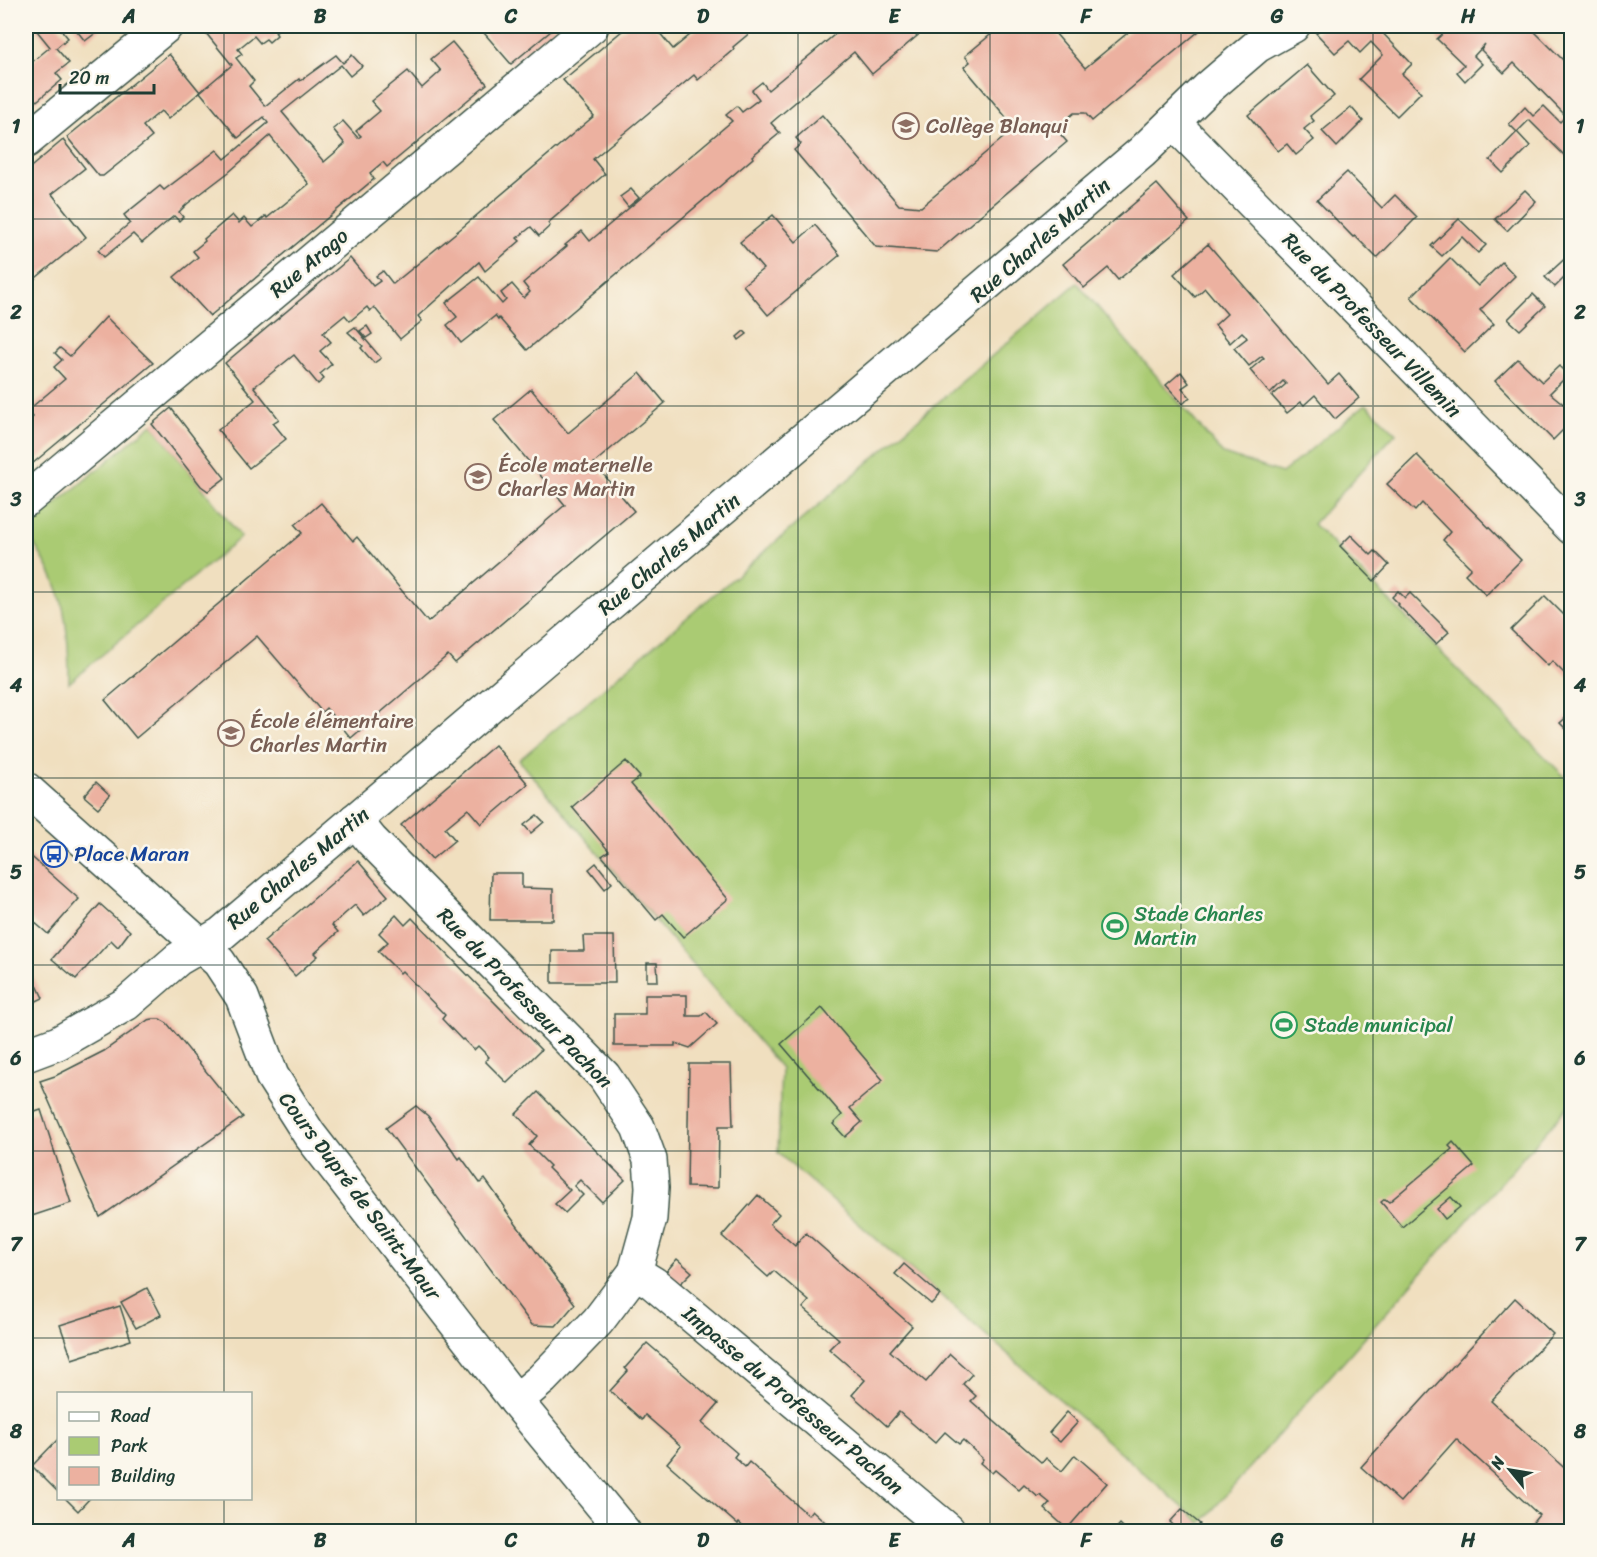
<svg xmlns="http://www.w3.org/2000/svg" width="1597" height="1557" viewBox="0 0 1597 1557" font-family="Sriracha,sans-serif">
  <rect width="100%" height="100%" fill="#fbf7ec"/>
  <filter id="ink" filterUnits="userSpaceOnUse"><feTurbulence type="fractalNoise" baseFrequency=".0167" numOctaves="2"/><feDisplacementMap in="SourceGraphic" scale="12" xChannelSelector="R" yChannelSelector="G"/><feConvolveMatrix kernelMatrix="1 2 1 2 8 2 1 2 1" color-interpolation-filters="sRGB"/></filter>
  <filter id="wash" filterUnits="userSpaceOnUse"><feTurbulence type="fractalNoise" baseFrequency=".008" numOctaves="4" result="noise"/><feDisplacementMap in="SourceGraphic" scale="24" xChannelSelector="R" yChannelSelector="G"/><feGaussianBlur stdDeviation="1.35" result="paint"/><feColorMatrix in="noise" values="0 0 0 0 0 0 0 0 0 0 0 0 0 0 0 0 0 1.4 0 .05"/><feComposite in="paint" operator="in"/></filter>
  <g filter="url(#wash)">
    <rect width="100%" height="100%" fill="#f0dfbf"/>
    <!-- green -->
    <g fill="#aacb73" stroke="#648454" stroke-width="1.5">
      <path d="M1077,283L1223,454L1282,473L1366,404L1396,433L1313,524L1571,783V1103L1201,1523L778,1153L781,1068L519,760L736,576Z"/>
      <path d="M152,424L241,537L69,683C69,620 65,585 26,533V529Z"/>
    </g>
    <g id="blocks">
      <!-- building -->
      <g fill="#ecb1a0">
        <path d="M33,26H58L68,38L56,48L69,63L56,73L62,80L26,110V67L50,47Z"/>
        <path d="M73,26H105L85,41Z"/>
        <path d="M204,26H282L275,32L277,35L269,42L266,39L260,43L254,36L238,49L242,54L236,58L254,81L249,86L265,106L299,79L300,81L336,55L343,63L352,55L362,66L350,76L341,65L282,112L324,162L345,144L333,129L343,121L358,138L361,136L356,131L380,111L371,101L408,71L422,88L441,71L431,59L452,42L487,84L387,167L383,162L370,173L374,179L210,316L174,277L198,257L193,251L205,241L204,239L232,215L239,223L244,218L252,227L266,216L267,218L309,184L270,136L229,172L187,204L179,212L183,217L179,221L174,216L142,243L133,234L104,257L98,250L130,223L124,215L160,186L164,190L217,150L225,159L268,123L264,117L238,138L200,92L232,65L201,27Z"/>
        <path d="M444,26H459L449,33Z"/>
        <path d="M478,26H557L511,64Z"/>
        <path d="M628,26H654L673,49L701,26H758L733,47L734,49L698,80L694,75L593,159L605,174L548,223L550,226L539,236L531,227L517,238L520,241L485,271L479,262L418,316L422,321L400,339L374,307L370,311L367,307L350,321L345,315L323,333L331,342L320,351L332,364L320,374L324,379L318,384L294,355L254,387L279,419L273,423L286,439L249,468L218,430L255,400L225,363L350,258L373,286L380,281L376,276L383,271L393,284L464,226L594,116L563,80Z"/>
        <path d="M845,26H929L872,74L854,52L771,123L780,133L752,156L753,158L527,350L499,318L498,320L495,316L461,343L447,325L457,317L446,303L479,277L502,304L506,300L501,293L512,284L524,298L530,292L523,283L567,246L565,245L582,231L590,241L732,121L726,115L737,106L742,112L759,99L752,90L762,82L768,90Z"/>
        <path d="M1001,26H1049L1085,68L1136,26H1205L1092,121L1085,113H1074L1062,123L1061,135L1067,142L937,252L876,247L794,150L801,144L796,138L822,115L899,205L921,207L1015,128L964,67L970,62L965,56Z"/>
        <path d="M1324,26H1376L1412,64L1402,74L1421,92L1397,116L1359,79L1383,55L1371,42L1360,53L1349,41L1335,53L1316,33Z"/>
        <path d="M1451,26H1529L1572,69V163L1529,120L1517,132L1509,124L1525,107L1533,116L1544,106L1560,122L1566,116L1514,63L1504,73L1481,50L1485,44L1474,56L1482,64L1465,81L1457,72L1464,65L1437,39Z"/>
        <path d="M169,54L200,92L168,119L161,111L143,126L152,137L103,176H99L67,137Z"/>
        <path d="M1307,65L1334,96L1310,116L1314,121L1304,129L1314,140L1296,155L1287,144L1278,151L1248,115Z"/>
        <path d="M1351,107L1363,121L1337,147L1322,131Z"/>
        <path d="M1517,132L1530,146L1503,173L1490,160Z"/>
        <path d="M63,140L85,168L52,194L86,237L26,286V171Z"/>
        <path d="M1347,172L1382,208L1395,195L1417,217L1377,258L1355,236L1353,237L1317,200Z"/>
        <path d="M1157,184L1189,221L1118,280L1108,268L1084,288L1063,264Z"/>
        <path d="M631,189L639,198L628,207L620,197Z"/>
        <path d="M1525,190L1536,201L1507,231L1495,219Z"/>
        <path d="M773,215L796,242L815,225L840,255L768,315L743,285L763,269L740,242Z"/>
        <path d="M1459,219L1486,245L1478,253L1462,237L1442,256L1431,246Z"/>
        <path d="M1208,244L1328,384L1339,374L1359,398L1335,419L1315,395L1304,405L1301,402L1287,413L1272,396L1286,384L1283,381L1270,394L1250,370L1264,358L1262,356L1249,366L1234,348L1247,338L1245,335L1242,332L1230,343L1215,325L1227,314L1205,288L1195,297L1174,274Z"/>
        <path d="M1572,252V270L1555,287L1545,277Z"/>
        <path d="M1450,258L1478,286L1502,262L1515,276L1480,310L1494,324L1465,352L1411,297Z"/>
        <path d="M1533,294L1545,306L1520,330L1508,319Z"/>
        <path d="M106,317L153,363L26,469V423L33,417L27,411L65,379L54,367L62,360L55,353L60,348L70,356Z"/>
        <path d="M367,326L372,334L366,338L360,331Z"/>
        <path d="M355,327L381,358L374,363L361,348L363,346L348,332Z"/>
        <path d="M744,331L747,334L739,340L737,337Z"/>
        <path d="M1518,359L1542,382L1559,366L1568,375L1550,393L1572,411V421L1553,440L1495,381Z"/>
        <path d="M1181,372L1189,383L1182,388L1190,397L1183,404L1166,385Z"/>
        <path d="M640,373L665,403L594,463L634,511L455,663L448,655L351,738L326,708L322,712L257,636L136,738L105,700L302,533L295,525L321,503L353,541L357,537L428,622L565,505L494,420L531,389L568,433Z"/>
        <path d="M171,408L225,478L208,491L201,486L152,424Z"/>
        <path d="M1417,455L1521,560L1486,595L1465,574L1471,568L1443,540L1450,532L1422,503L1415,511L1387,484Z"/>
        <path d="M1351,535L1371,555L1375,551L1389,565L1374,581L1340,546Z"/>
        <path d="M1398,591L1405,598L1410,593L1449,632L1436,644L1398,605L1399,604L1392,597Z"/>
        <path d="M1545,596L1572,623V681L1552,661L1548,666L1511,630Z"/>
        <path d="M1572,712V735L1560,723Z"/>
        <path d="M495,745L528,784L481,824L468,809L445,828L455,840L432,859L401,825Z"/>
        <path d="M626,761L640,777L631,784L728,899L683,937L663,914L656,920L602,856L609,851L572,807Z"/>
        <path d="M96,782L110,795L98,808L84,796Z"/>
        <path d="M537,815L544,822L531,833L524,825Z"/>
        <path d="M26,852L79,899L48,934L26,915Z"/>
        <path d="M358,861L388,896L364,916L355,905L332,925L338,932L315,953L318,956L295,976L264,941Z"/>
        <path d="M596,863L612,883L605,889L589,869Z"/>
        <path d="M491,873H522V888L553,889V920H490Z"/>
        <path d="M100,904L130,931L118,947L111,940L76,979L52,959Z"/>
        <path d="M396,915L405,925L412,918L541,1050L507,1083L485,1061L489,1057L478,1046L474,1050L463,1039L462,1040L442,1019L445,1015L402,971L400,973L378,951L388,942L379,933Z"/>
        <path d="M583,936H614L615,983H552V951H584Z"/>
        <path d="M26,962L43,998L26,1006Z"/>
        <path d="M647,963H657L658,981H647Z"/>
        <path d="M645,995H687V1016H701L706,1012L717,1024L690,1048L675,1043V1046H614V1014H645Z"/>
        <path d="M822,1008L883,1080L850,1108L862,1122L845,1137L833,1124L842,1115L781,1044Z"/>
        <path d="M153,1019H160L167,1023L243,1117L100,1217L40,1081L55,1076L104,1051L148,1020Z"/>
        <path d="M689,1064H731L733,1126H719L718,1188L687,1187Z"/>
        <path d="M538,1092L625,1180L602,1202L580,1180L574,1186L583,1195L565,1213L555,1204L570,1190L548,1168L550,1166L529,1145L537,1136L516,1114Z"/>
        <path d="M416,1106L428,1116L459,1159L461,1157L480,1183L485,1179L505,1207L504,1208L575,1304L556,1326L532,1325L386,1128Z"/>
        <path d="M41,1110L71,1203L26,1218V1115Z"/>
        <path d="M1453,1142L1474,1166L1402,1227L1381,1202L1385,1199L1389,1202L1452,1149L1449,1146Z"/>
        <path d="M758,1195L779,1214L770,1224L795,1246L806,1233L912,1326L890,1351L926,1382L950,1354L972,1374L963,1384L976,1396L971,1401L1042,1463L1046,1458L1062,1471L1075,1455L1107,1483L1067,1529L1045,1509L1050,1503L1040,1495L1038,1497L1024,1485L1019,1490L995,1470L992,1473L980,1463L983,1459L963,1440L959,1444L945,1432L935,1443L899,1412L887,1426L852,1395L865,1380L829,1349L839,1339L803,1308L809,1301L774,1271L768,1277L722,1236Z"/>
        <path d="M1451,1197L1460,1207L1445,1219L1437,1209Z"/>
        <path d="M677,1259L692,1272L679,1285L665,1273Z"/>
        <path d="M904,1264L940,1295L931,1304L895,1274Z"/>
        <path d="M147,1288L161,1315L136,1328L121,1302Z"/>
        <path d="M1515,1298L1553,1334L1491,1401L1572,1475V1532H1536L1530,1526L1539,1515L1456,1439L1400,1502L1361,1467Z"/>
        <path d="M120,1306L131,1340L72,1359L60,1325Z"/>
        <path d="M647,1343L718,1404L702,1423L737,1453L734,1457L745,1467L749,1462L808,1515L812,1510L836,1532H749L739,1523L738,1525L667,1463L681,1446L645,1415L642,1420L610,1391L628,1371L625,1368Z"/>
        <path d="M1067,1412L1078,1422L1060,1442L1049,1433Z"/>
        <path d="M58,1439V1492L32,1466Z"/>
        <path d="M65,1498H90L78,1511Z"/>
        <path d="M1182,1509L1200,1524L1194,1532H1181L1170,1522Z"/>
        <path d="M1120,1524L1128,1532H1113Z"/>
      </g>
    </g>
  </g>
  <g filter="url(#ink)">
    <use href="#blocks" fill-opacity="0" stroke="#3e5549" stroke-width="1.5"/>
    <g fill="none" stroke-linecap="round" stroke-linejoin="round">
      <defs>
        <g id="minor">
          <path d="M1173,122L1572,528"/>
          <path d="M26,141L166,26"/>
          <path d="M26,500L592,26"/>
          <path d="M26,789L219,962L242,997L272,1076L309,1134L516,1401L624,1532"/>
          <path d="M355,820L371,840L604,1076L638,1127L650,1160L652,1187L650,1218L635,1272L598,1321L542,1379L516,1401"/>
          <path d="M26,1055L58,1043L126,1004L178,959L221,934L1142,152L1207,89L1257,46L1293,26"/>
          <path d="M635,1272L653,1283L948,1530"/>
        </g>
      </defs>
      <!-- minor casing -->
      <use href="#minor" stroke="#3e5549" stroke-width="36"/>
      <!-- minor -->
      <use href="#minor" stroke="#fff" stroke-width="33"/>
    </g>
  </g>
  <!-- grid -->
  <path fill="none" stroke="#1f3d34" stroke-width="1.5" stroke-opacity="0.55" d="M224,26V1394M416,26V1532M607,26V1532M798,26V1532M990,26V1532M1181,26V1532M1373,26V1532M26,219H1572M26,406H1572M26,592H1572M26,778H1572M26,965H1572M26,1151H1572M26,1338H1572M224,1498V1532"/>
  <!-- icons -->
  <defs>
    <symbol id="school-ring" viewBox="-11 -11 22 22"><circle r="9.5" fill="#fbf7ec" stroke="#8d6e63" stroke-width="1.5"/><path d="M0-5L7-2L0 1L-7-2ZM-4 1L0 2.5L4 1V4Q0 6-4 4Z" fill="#8d6e63"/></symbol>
    <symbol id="bus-ring" viewBox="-11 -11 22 22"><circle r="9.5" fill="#fbf7ec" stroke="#1a4fb4" stroke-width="1.5"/><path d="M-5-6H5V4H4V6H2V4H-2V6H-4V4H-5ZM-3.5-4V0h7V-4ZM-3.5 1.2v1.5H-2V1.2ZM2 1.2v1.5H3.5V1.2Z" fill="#1a4fb4"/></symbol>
    <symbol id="stadium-ring" viewBox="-11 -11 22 22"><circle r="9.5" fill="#fbf7ec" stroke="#2e9e5b" stroke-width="1.5"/><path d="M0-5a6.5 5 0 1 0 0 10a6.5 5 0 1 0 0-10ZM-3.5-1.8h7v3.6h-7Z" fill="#2e9e5b"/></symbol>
  </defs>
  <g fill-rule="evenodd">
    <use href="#school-ring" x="891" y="111" width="30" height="30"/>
    <use href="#school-ring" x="463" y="462" width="30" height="30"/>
    <use href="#school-ring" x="216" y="718" width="30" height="30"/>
    <use href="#bus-ring" x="39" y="839" width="30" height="30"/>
    <use href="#stadium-ring" x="1100" y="911" width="30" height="30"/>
    <use href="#stadium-ring" x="1269" y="1010" width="30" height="30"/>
  </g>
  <g text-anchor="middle" stroke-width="5" stroke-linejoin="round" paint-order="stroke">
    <!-- education labels -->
    <g font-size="21" fill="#785e54" stroke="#fbf7ec" text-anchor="start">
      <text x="926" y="133">Collège Blanqui</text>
      <text x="498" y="472">École maternelle<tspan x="498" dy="24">Charles Martin</tspan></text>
      <text x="250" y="728">École élémentaire<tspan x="250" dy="24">Charles Martin</tspan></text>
    </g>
    <!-- street labels -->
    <g font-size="21" fill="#1f3d34" stroke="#fbf7ec">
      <text transform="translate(1040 240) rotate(-41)" y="7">Rue Charles Martin</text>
      <text transform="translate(309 263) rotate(-40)" y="7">Rue Arago</text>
      <text transform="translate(1372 325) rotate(46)" y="7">Rue du Professeur Villemin</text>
      <text transform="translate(669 554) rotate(-40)" y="7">Rue Charles Martin</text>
      <text transform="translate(298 868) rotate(-40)" y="7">Rue Charles Martin</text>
      <text transform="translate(525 998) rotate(46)" y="7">Rue du Professeur Pachon</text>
      <text transform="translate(360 1196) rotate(53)" y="7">Cours Dupré de Saint-Maur</text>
      <text transform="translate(793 1400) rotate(40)" y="7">Impasse du Professeur Pachon</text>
    </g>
    <!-- transit labels -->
    <g font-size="21" fill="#164399" stroke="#fbf7ec" text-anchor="start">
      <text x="74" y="861">Place Maran</text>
    </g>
    <!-- leisure labels -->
    <g font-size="21" fill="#27864d" stroke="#fbf7ec" text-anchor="start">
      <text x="1134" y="921">Stade Charles<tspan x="1134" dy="24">Martin</tspan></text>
      <text x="1304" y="1032">Stade municipal</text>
    </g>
  </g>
  <!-- margin -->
  <rect width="1597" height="1557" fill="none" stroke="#fbf7ec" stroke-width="66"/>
  <!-- legend -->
  <rect x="57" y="1392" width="195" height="108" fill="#fbf7ec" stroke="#a3ada2" stroke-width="1.5"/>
  <rect x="69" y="1412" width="30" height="9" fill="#ffffff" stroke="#a3ada2" stroke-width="1.5"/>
  <text x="111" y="1422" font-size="18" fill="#1f3d34">Road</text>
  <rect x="69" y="1437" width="30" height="18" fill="#aacb73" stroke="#a3ada2" stroke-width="1.5"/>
  <text x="111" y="1452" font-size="18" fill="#1f3d34">Park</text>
  <rect x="69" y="1467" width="30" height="18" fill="#ecb1a0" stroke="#a3ada2" stroke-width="1.5"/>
  <text x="111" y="1482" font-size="18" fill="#1f3d34">Building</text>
  <!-- north arrow -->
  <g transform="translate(1510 1470) rotate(300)" stroke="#fbf7ec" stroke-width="4.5" paint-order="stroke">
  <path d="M0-4.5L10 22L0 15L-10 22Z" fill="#1f3d34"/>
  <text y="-9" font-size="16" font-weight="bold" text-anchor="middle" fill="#1f3d34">N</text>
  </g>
  <!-- scale -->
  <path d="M60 84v9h94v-9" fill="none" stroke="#1f3d34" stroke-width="3"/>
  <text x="69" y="84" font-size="18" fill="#1f3d34" stroke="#fbf7ec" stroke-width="4.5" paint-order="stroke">20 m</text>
  <rect x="33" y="33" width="1531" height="1491" fill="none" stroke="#1f3d34" stroke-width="2"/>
  <g font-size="20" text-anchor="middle" font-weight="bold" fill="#1f3d34">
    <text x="129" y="23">A</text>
    <text x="320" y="23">B</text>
    <text x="511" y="23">C</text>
    <text x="703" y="23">D</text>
    <text x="894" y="23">E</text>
    <text x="1086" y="23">F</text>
    <text x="1277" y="23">G</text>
    <text x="1468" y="23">H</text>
    <text x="16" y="133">1</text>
    <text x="1580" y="133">1</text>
    <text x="16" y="319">2</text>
    <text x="1580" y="319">2</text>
    <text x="16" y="506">3</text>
    <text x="1580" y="506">3</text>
    <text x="16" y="692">4</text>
    <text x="1580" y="692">4</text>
    <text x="16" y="879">5</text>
    <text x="1580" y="879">5</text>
    <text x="16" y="1065">6</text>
    <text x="1580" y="1065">6</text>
    <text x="16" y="1251">7</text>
    <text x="1580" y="1251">7</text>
    <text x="16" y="1438">8</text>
    <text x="1580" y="1438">8</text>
    <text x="129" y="1547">A</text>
    <text x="320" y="1547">B</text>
    <text x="511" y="1547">C</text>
    <text x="703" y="1547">D</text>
    <text x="894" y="1547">E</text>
    <text x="1086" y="1547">F</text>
    <text x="1277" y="1547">G</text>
    <text x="1468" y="1547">H</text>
  </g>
</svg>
